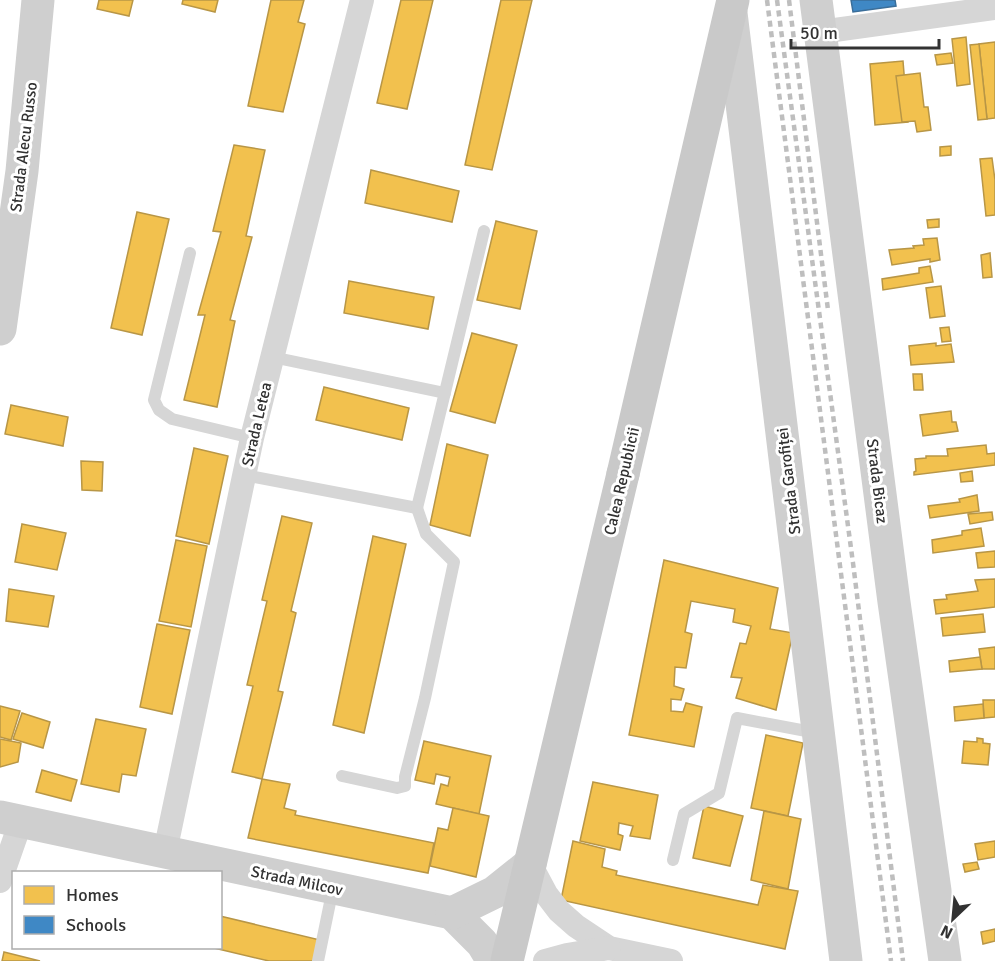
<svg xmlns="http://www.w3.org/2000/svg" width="995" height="961" viewBox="0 0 995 961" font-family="Signika,sans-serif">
  <rect width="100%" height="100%" fill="#fff"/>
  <!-- homes -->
  <g fill="#f2c14e" stroke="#b89646" stroke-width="1.5">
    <path d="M99,0H133L129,16L97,9Z"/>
    <path d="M183,0H218L215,12L182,4Z"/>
    <path d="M271,0H304L298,22L305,24L283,112L248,106Z"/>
    <path d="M401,0H433L407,109L377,103Z"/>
    <path d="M501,0H532L492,170L465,165Z"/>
    <path d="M966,37L970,84L957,86L952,39Z"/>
    <path d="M995,42V118L987,119L979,44Z"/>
    <path d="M979,44L987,119L978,120L970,45Z"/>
    <path d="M951,53L953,63L937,65L935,55Z"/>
    <path d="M903,61L908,122L875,125L870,64Z"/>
    <path d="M920,73L924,107H928L931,130L917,132L915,121L902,122L896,76Z"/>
    <path d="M234,145L265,150L246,236L252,237L230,320L235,321L217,407L184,400L205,315H198L221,232L213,231Z"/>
    <path d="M951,146V155L940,156V147Z"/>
    <path d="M992,158L995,180V215L986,216L980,159Z"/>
    <path d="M371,170L459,191L452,222L365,203Z"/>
    <path d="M137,212L169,219L142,335L111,328Z"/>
    <path d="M939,219V227L928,228L927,220Z"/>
    <path d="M496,221L537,231L520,309L477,300Z"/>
    <path d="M937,238L940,260L930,262V259L892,265L889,250L914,248L913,246L924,245L923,239Z"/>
    <path d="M990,253L992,277L983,278L981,255Z"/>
    <path d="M930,266L933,282L883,290L882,279L919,273V268Z"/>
    <path d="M349,281L434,297L428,329L344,313Z"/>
    <path d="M941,286L945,316L930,318L926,288Z"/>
    <path d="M949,327L951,341L942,342L940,328Z"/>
    <path d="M472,333L517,345L495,423L450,411Z"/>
    <path d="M936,343V346L951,344L954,362L911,365L909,346Z"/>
    <path d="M913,374H922L923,390H914Z"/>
    <path d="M324,387L409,408L402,440L316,420Z"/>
    <path d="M11,405L68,417L63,446L5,434Z"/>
    <path d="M951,411L952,422H956L958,431L923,436L920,415Z"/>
    <path d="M447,444L488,455L470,536L430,525Z"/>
    <path d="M986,445L987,454L995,453V465L914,475V472L916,471L915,459L926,458V456H948L947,449Z"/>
    <path d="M194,448L228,456L209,544L176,536Z"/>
    <path d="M81,461L103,462L102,491L82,490Z"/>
    <path d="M972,471L973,481L961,482L960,473Z"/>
    <path d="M977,495L979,511L930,518L928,506L960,502L959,499Z"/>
    <path d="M992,512L993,520L970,524L968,514Z"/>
    <path d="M282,516L312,523L291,611L296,613L278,691L283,692L262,779L232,772L253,686L247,685L267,601L262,600Z"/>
    <path d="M22,524L66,533L57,570L15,562Z"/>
    <path d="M981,528L984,546L933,553L932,540L962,535V531Z"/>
    <path d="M373,536L406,544L364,733L333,725Z"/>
    <path d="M176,540L207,546L191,627L159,621Z"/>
    <path d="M995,551V567L978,568L976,553Z"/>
    <path d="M664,560L778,588L770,629L793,633L776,710L736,698L742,678L731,677L740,643L746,644L751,626L733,622L735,609L691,601L685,632L692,634L686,668L675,667L674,686L684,689L681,700L671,699V711L683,712L686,703L702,707L694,747L629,735Z"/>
    <path d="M995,579V607L936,614L934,600L947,599L946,595L978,591L975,580Z"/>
    <path d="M9,589L54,596L48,627L6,621Z"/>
    <path d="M983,614L985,632L943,636L941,618Z"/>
    <path d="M157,624L190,630L172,714L140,707Z"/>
    <path d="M995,647V669H982L979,649Z"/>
    <path d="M980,657L982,669L950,672L949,661Z"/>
    <path d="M983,700H995V717L984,718Z"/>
    <path d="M983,704L984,718L955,721L954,707Z"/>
    <path d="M0,706L20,711L11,740L0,737Z"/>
    <path d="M22,713L50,722L43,748L13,739Z"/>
    <path d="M96,719L146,729L136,776L122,774L119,792L81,784Z"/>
    <path d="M766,735L803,743L788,816L751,808Z"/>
    <path d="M977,738L983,739V743L990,744L988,765L962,763L964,741L977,742Z"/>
    <path d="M0,739L21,743L18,762L0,767Z"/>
    <path d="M424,741L491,756L479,814L436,804L441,784L448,786L450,777L436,774L434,784L415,780Z"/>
    <path d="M42,770L77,780L71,801L36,792Z"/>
    <path d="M262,779L290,784L284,808L296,811L295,815L434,843L428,873L248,838Z"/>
    <path d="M593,782L658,795L650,839L630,836L633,826L619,823L618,834L623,836L620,850L580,841Z"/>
    <path d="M704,806L743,816L730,866L693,858Z"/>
    <path d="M453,808L489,816L476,877L430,866L438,828L448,830Z"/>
    <path d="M764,811L801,819L788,889L751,880Z"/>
    <path d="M573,841L605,849L602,867L617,871L616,875L758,905L763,885L798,891L785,949L561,900Z"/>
    <path d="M995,841V857L978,860L975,844Z"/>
    <path d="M977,862L979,869L965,872L963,864Z"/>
    <path d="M220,916L320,940L315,961H269L214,948H220Z"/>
    <path d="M995,929V941L983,944L981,932Z"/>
    <path d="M4,952L40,961H2Z"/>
  </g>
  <!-- schools -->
  <path fill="#3f88c5" stroke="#3b6e99" stroke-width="1.5" d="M851,0H895L896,6L853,12Z"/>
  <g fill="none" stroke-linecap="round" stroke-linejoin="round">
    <!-- lane -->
    <g stroke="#d6d6d6" stroke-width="12">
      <path d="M190,253L154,400L159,410L172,419L252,438"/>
      <path d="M272,357L445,393"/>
      <path d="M244,475L417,508L484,231"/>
      <path d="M342,776L397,788L405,786V777L425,698L454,562L426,534L417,508"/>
      <path d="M673,860L684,814L719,793L737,718L817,733"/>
      <path d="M318,961L333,888"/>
    </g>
    <!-- street -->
    <g stroke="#d6d6d6" stroke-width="24">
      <path d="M820,32L995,8"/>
      <path d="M165,852L252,438L362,0"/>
      <path d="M530,864L546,894L559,911L576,926L609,948L671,961"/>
      <path d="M0,881L21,821"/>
      <path d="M545,961L567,955L609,948"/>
    </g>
    <!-- secondary -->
    <g stroke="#cfcfcf" stroke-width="33">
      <path d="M816,0L894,602L945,961"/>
      <path d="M731,13L846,961"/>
      <path d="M0,329L22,171L38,0"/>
      <path d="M0,817L452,913L482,943L493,961"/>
      <path d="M452,913L495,892L530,864"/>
    </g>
    <!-- primary -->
    <path stroke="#c9c9c9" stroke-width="33" d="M507,961L623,474"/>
    <!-- rail -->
    <g stroke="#bebebe" stroke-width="4.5" stroke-dasharray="6 4.5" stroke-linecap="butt">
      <path d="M767,0L891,961"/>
      <path d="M777,0L853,563L903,961"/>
      <path d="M789,0L828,310"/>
    </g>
    <!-- primary-bridge -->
    <path stroke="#c9c9c9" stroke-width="33" d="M623,474L733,0"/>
  </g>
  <g text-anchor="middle" stroke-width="6" stroke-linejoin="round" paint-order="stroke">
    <!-- street labels -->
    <g font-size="16" fill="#323232" stroke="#fff">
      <text transform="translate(23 147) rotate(-83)" y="6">Strada Alecu Russo</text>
      <text transform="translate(256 424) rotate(-77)" y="6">Strada Letea</text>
      <text transform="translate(621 481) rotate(-77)" y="6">Calea Republicii</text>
      <text transform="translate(788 481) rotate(-97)" y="6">Strada Garofiței</text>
      <text transform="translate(878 481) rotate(83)" y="6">Strada Bicaz</text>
      <text transform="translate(297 880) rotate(12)" y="6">Strada Milcov</text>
    </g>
  </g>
  <!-- legend -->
  <rect x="12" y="871" width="210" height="78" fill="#ffffff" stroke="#adadad" stroke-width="1.5"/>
  <rect x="24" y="886" width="30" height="18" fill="#f2c14e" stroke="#adadad" stroke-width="1.5"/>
  <text x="66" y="901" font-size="18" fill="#323232">Homes</text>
  <rect x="24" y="916" width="30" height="18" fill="#3f88c5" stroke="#adadad" stroke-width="1.5"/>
  <text x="66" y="931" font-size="18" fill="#323232">Schools</text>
  <!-- north arrow -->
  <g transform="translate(953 919) rotate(206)" stroke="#ffffff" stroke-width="4.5" paint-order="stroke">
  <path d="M0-4.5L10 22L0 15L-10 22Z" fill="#323232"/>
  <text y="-9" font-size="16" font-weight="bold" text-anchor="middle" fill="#323232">N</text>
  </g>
  <!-- scale -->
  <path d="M791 39v9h148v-9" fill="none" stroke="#323232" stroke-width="3"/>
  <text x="800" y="39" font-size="18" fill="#323232" stroke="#ffffff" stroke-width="4.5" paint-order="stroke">50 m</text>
</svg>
